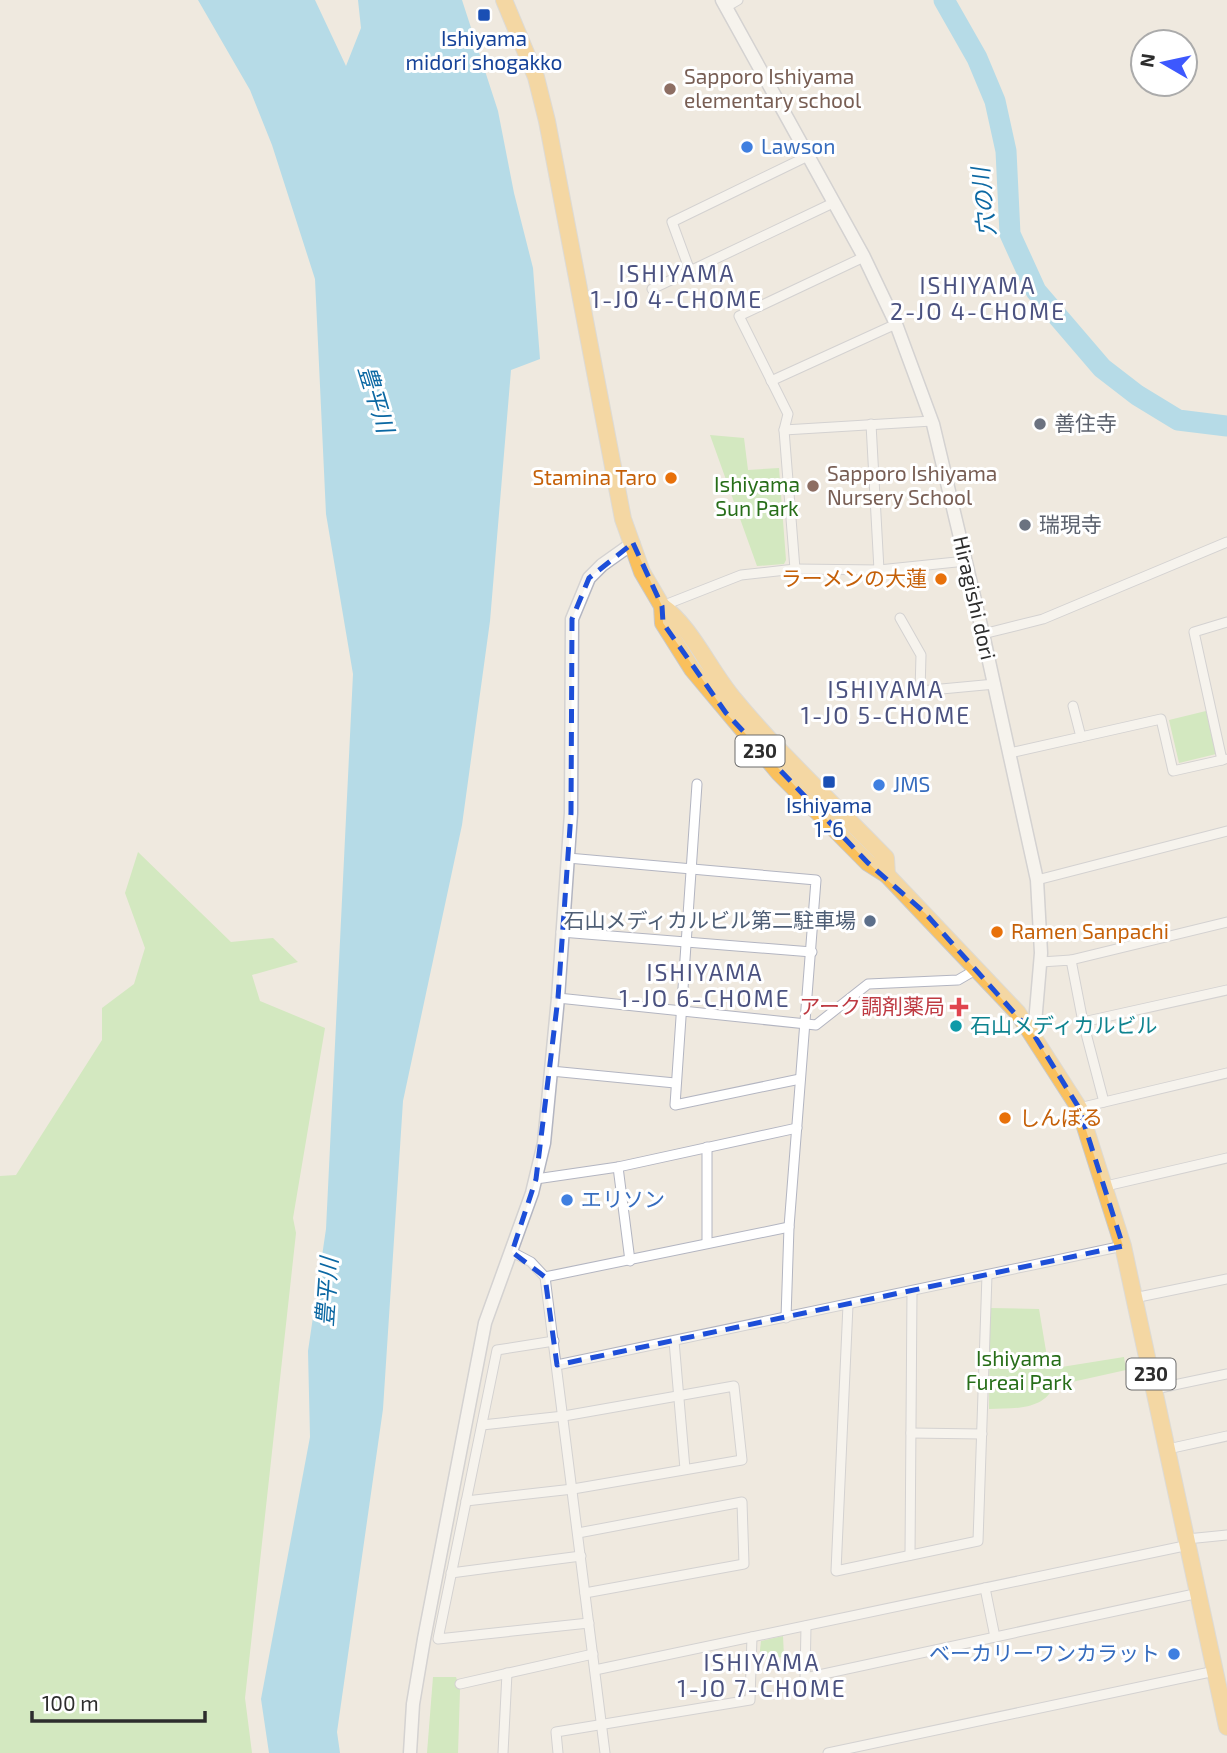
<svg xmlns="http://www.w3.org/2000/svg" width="1227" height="1753" viewBox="0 0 1227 1753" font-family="'Exo 2','Noto Sans JP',sans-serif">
  <rect width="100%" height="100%" fill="#efe9df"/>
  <!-- green -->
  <g fill="#b1e69b">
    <path d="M710,435L744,438L748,470L779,468L786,560L784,564L757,566Z"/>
    <path d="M1206,711L1216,754L1179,763L1169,720Z"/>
    <path d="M138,852L231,942L273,938L298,962L252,975L260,1001L325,1028L293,1218L296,1233L245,1698L252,1753H0V1176L16,1175L102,1040V1008L134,984L145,948L125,893Z"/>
    <path d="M990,1308L1039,1309L1049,1369L1124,1357L1126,1370L1054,1386C1043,1411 1013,1408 989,1409Z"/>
    <path d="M783,1636L784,1657L759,1659L761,1641Z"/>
    <path d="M433,1677H456L460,1690L458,1753H427Z"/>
  </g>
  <!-- water -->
  <path fill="#71caf2" d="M198,0H315L346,66L361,28L358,0H462L498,111L514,193L533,268L540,359L511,370L490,621L462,825L403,1101L383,1409L337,1732L340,1753H269L261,1699L310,1437L308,1351L326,1229L353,674L326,514L315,279L272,145L250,90Z"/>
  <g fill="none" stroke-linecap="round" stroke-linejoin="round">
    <!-- river -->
    <path stroke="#71caf2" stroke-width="21" d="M944,0L977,58L995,101L1006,151L1010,234L1036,291L1102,368L1137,395L1178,420L1227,426"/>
    <defs>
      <g id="minor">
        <path d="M726,7L738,0"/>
        <path d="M690,271L672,222L808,156"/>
        <path d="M652,289L833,203"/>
        <path d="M771,381L896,324"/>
        <path d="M784,430L932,421"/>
        <path d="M795,569L784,430L788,414L739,316L864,257"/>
        <path d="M879,570L966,561"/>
        <path d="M662,606L741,575L795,569L879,570L871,424"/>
        <path d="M900,618L921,655L920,691L995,684"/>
        <path d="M983,634L1043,619L1227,542"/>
        <path d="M1081,737L1161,719L1173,771L1222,760"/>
        <path d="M1010,753L1081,737L1073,706"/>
        <path d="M1225,759L1222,760L1194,632L1227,622"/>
        <path d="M697,784L675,1105L800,1079"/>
        <path d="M568,858L816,880L789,1227L786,1318"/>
        <path d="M1037,880L1227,831"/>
        <path d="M561,932L812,952"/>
        <path d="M1071,960L1227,922"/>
        <path d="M1041,962L1071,960L1083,1022L1104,1102"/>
        <path d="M558,998L816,1025L868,984L958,980L977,969"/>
        <path d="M1083,1022L1227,990"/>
        <path d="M551,1071L675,1083"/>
        <path d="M1079,1108L1227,1073"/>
        <path d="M707,1147V1243"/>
        <path d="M618,1167L630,1261"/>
        <path d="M536,1179L618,1167L797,1128"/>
        <path d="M1106,1186L1227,1158"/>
        <path d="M512,1252L531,1262L545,1277L605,1753"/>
        <path d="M545,1277L789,1227"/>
        <path d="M1134,1298L1227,1279"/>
        <path d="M848,1305L836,1571L978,1541L987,1275"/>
        <path d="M554,1341L497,1350L438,1639L589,1623"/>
        <path d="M674,1341L685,1469"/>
        <path d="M557,1365L1123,1246"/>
        <path d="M1155,1389L1227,1374"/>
        <path d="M911,1433L982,1434"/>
        <path d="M1168,1449L1227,1436"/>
        <path d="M466,1501L573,1489L742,1460L734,1386L564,1416L482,1425"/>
        <path d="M578,1533L742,1502L744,1564L585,1593"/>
        <path d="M1187,1539L1227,1535"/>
        <path d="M910,1555L912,1291"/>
        <path d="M451,1573L581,1556"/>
        <path d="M985,1588L995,1637"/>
        <path d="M806,1626L805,1678L1199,1593"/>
        <path d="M595,1670L1189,1545"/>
        <path d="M460,1684L593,1654"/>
        <path d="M503,1753L507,1673"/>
        <path d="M558,1753L556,1732L750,1700L752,1637"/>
        <path d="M828,1753L1215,1671"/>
      </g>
      <g id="tertiary">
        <path d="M722,0L864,257L896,324L933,424L983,634L1037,880L1041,953L1034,1035"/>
        <path d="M410,1753L413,1704L424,1639L485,1323L532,1193L544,1143L558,998L571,813L572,619L589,578L602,565L633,543"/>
      </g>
      <g id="trunk">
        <path d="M504,0L536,77L547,121L623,519L642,572L662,606L663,623L692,669L779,773L868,863L887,875L1018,1013L1079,1108L1123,1246L1227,1727"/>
        <path d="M662,606C691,626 710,671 734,699C779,754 836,806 886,858L887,875"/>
      </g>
    </defs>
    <!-- minor casing -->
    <use href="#minor" stroke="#b3b5c1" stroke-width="11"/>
    <!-- tertiary casing -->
    <use href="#tertiary" stroke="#b3b5c1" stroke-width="15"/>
    <!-- trunk casing -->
    <use href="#trunk" stroke="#c8c8c8" stroke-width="18"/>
    <!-- minor -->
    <use href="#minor" stroke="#fff" stroke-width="9"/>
    <!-- tertiary -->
    <use href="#tertiary" stroke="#fff" stroke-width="12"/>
    <!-- trunk -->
    <use href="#trunk" stroke="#fac05c" stroke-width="16"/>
  </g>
  <!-- marked area -->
  <path d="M0 0H1227V1753H0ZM633,543L662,606L663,623L726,713L868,863L925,913L1034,1035L1079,1108L1123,1246L557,1365L545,1277L512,1252L536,1179L558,998L571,813L572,619L589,578Z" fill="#efe9df" fill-opacity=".55" fill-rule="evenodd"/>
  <path fill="none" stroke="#1d4ed8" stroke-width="5" stroke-dasharray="14 9" stroke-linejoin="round" d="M633,543L662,606L663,623L726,713L868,863L925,913L1034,1035L1079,1108L1123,1246L557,1365L545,1277L512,1252L536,1179L558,998L571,813L572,619L589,578Z"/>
  <!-- markers -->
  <g fill="#1a4fb4" stroke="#fff" stroke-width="2.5">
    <rect x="477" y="8" width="14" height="14" rx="3.5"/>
    <rect x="822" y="775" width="14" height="14" rx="3.5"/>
  </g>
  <g fill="#8d6e63" stroke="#fff" stroke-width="2.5">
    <circle cx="670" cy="89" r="7"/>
    <circle cx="813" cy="486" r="7"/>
  </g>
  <g fill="#3f7fe0" stroke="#fff" stroke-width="2.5">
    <circle cx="747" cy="147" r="7"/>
    <circle cx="879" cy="785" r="7"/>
    <circle cx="567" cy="1200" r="7"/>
    <circle cx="1174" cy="1654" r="7"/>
  </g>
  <g fill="#6b7280" stroke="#fff" stroke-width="2.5">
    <circle cx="1040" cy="424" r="7"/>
    <circle cx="1025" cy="525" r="7"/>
  </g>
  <g fill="#e8710a" stroke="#fff" stroke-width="2.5">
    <circle cx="671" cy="478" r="7"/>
    <circle cx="941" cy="579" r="7"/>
    <circle cx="997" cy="932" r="7"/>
    <circle cx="1005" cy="1118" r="7"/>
  </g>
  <circle fill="#5c6f8a" stroke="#fff" stroke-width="2.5" cx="870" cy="921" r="7"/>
  <path fill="#e0444e" stroke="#fff" stroke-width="2.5" d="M955.5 996.5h7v7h7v7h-7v7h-7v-7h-7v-7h7z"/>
  <circle fill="#0f9aa8" stroke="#fff" stroke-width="2.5" cx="956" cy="1026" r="7"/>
  <g text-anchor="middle" stroke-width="6" stroke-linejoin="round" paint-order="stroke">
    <!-- shield labels -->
    <g fill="#fff" stroke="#6c6c6c" stroke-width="2">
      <rect x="735.5" y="735.5" width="49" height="31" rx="5"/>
      <rect x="1126.5" y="1358.5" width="49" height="31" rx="5"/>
    </g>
    <g font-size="19" font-weight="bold" fill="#2d2d2d">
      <text x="760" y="758">230</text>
      <text x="1151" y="1381">230</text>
    </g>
    <!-- transit labels -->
    <g font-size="21" fill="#164399" stroke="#fff">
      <text x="484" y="46">Ishiyama<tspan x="484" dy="24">midori shogakko</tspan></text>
      <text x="829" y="813">Ishiyama<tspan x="829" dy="24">1-6</tspan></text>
    </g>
    <!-- education labels -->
    <g font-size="21" fill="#785e54" stroke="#fff" text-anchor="start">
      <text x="684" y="84">Sapporo Ishiyama<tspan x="684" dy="24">elementary school</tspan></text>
      <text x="827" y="481">Sapporo Ishiyama<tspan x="827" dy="24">Nursery School</tspan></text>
    </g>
    <!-- shop labels -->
    <g font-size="21" fill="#366cbe" stroke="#fff" text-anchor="start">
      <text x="761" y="154">Lawson</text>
      <text x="893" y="792">JMS</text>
      <text x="581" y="1207">エリソン</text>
      <text x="1160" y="1661" text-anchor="end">ベーカリーワンカラット</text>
    </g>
    <!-- worship labels -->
    <g font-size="21" fill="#5b616d" stroke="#fff" text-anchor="start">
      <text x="1054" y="431">善住寺</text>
      <text x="1039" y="532">瑞現寺</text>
    </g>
    <!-- food labels -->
    <g font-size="21" fill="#c56008" stroke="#fff" text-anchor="end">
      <text x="657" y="485">Stamina Taro</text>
      <text x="927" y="586">ラーメンの大蓮</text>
      <text x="1011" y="939" text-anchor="start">Ramen Sanpachi</text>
      <text x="1019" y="1125" text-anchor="start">しんぼる</text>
    </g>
    <!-- park labels -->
    <g font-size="21" fill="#276e19" stroke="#fff">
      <text x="757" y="492">Ishiyama<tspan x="757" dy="24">Sun Park</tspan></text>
      <text x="1019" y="1366">Ishiyama<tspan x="1019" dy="24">Fureai Park</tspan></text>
    </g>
    <!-- street labels -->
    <g font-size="21" fill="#2d2d2d" stroke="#fff">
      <text transform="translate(974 598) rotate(77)" y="7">Hiragishi dori</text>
    </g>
    <!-- service labels -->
    <g font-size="21" fill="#4e5e75" stroke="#fff" text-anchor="end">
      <text x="856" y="928">石山メディカルビル第二駐車場</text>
    </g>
    <!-- health labels -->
    <g font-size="21" fill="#be3a42" stroke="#fff" text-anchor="end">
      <text x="945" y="1014">アーク調剤薬局</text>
    </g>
    <!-- culture labels -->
    <g font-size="21" fill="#0d838f" stroke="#fff" text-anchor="start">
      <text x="970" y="1033">石山メディカルビル</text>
    </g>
    <!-- water labels -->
    <g font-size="23" font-style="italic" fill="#0b68a3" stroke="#fff">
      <text transform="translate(984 202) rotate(-96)" y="8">穴の川</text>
      <text transform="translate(376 399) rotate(73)" y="8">豊平川</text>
      <text transform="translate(327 1292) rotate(-86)" y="8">豊平川</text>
    </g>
    <!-- neighbourhood labels -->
    <g font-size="23" letter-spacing="2" fill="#4b5280" stroke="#fff">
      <text x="677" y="282">ISHIYAMA<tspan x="677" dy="26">1-JO 4-CHOME</tspan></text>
      <text x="978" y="294">ISHIYAMA<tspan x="978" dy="26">2-JO 4-CHOME</tspan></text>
      <text x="886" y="698">ISHIYAMA<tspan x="886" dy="26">1-JO 5-CHOME</tspan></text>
      <text x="705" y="981">ISHIYAMA<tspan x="705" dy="26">1-JO 6-CHOME</tspan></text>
      <text x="762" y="1671">ISHIYAMA<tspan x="762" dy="26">1-JO 7-CHOME</tspan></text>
    </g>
  </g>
  <!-- north arrow -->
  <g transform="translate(1164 63) rotate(279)"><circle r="33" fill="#ffffff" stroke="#ababab" stroke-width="2"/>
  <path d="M0-5L12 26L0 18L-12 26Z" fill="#3d58fe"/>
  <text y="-10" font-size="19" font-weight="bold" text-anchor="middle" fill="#2d2d2d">N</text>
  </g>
  <!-- scale -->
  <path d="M32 1711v10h173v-10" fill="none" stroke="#2d2d2d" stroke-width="3.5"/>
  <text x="42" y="1711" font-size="21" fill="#2d2d2d" stroke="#ffffff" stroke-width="5" paint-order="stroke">100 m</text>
</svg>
